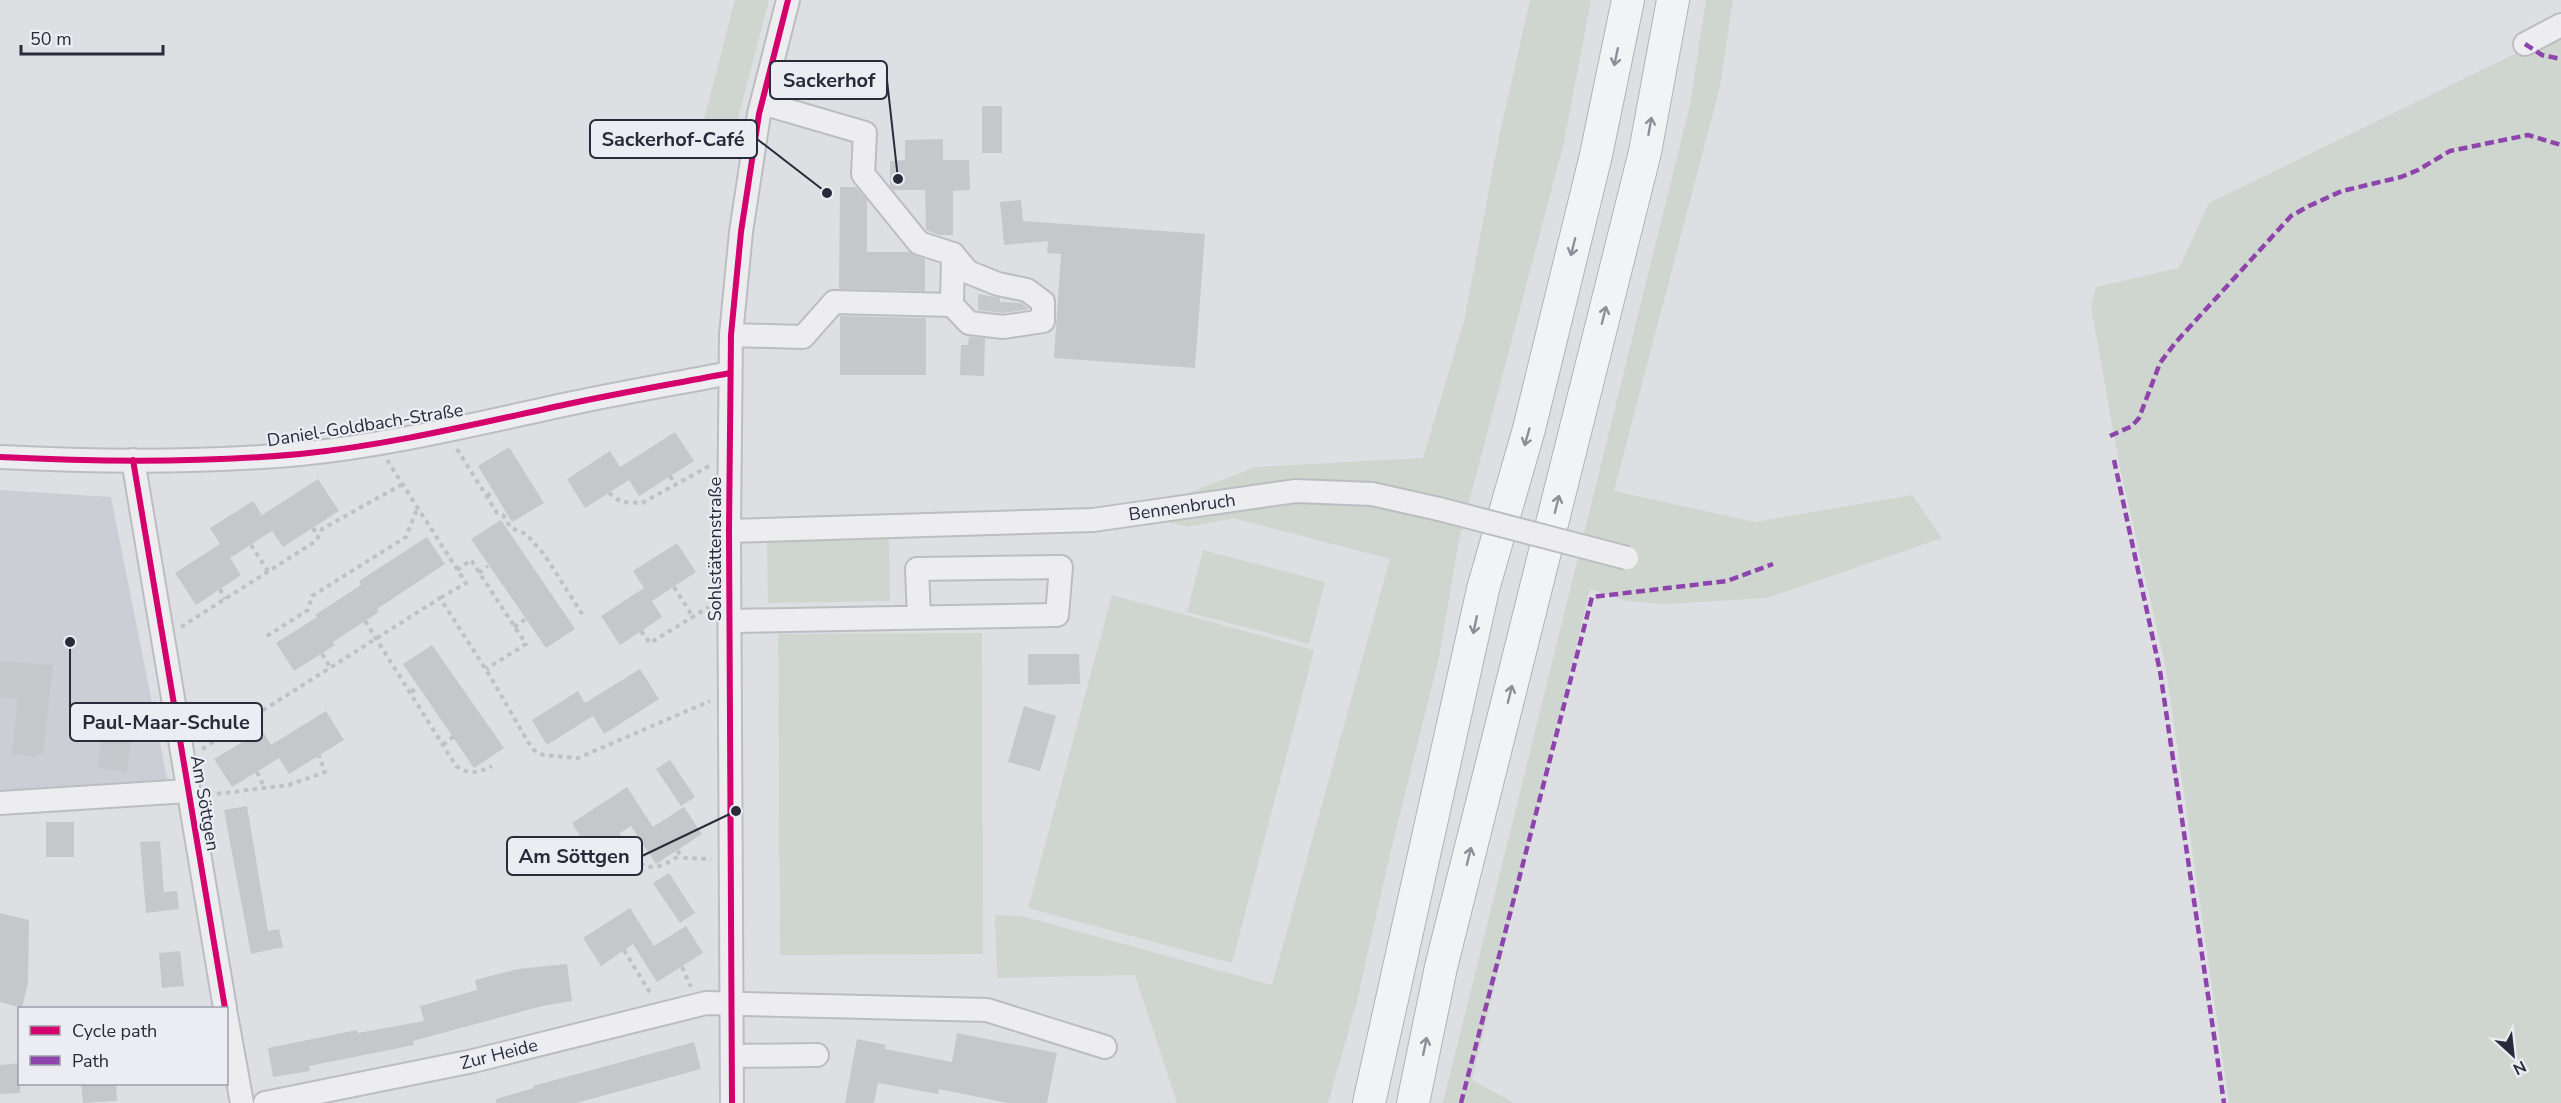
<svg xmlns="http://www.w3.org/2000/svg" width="2561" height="1103" viewBox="0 0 2561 1103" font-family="'Nunito Sans',sans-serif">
  <rect width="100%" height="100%" fill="#dedfe3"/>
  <!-- built -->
  <path fill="#ccced6" d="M0,490L111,497L169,788L0,799Z"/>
  <!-- green -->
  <g fill="#ced6cf">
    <path d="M735,0H769L737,122L704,119Z"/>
    <path d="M1530,0H1591L1564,142L1459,540L1439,657L1391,850L1356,1005L1328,1103H1177L1135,975L997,978L995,915L1022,916L1272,985L1390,559L1233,518L1189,527L1133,514L1256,467L1423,458L1464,321L1499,137Z"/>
    <path d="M1706,0H1733L1720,86L1614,491L1755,522L1912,495L1942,538L1767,598L1666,604L1627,601L1590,589L1472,1080L1514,1103H1443L1690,105Z"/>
    <path d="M2561,36V1103H2229L2166,669L2119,463L2091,307L2096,287L2179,268L2209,203L2533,45Z"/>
    <path d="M889,539L890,601L768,603L767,542Z"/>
    <path d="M1203,550L1325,582L1309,644L1187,612Z"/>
    <path d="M1112,595L1314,650L1232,963L1028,908Z"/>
    <path d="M982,633L983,954L780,955L778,634Z"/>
  </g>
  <!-- building -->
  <g fill="#c6c7cb">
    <rect x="982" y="106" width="20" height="47"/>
    <path d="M943,139V160H969L970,190L953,191V235H939L926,230L925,190H893L890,186V161L905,160V140Z"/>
    <path d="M840,187H856L867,200V252H909L925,259V291L839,289Z"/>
    <path d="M1021,200L1023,221L1205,234L1195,368L1054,358L1061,254L1047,253L1048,241L1004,245L1000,202Z"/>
    <path d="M978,294L1000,298V302L1021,303L1029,309L1003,313L978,310Z"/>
    <path d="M840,316L926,318V375H840Z"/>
    <path d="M969,337L985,338L984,376L960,375L961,345H968Z"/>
    <path d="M675,432L694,461L639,496L629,480L585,508L567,479L610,451L620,467Z"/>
    <path d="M509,447L544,503L512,522L478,466Z"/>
    <path d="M318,479L339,511L283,547L272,531L230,558L241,575L196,605L175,573L220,544L210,528L253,501L262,515Z"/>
    <path d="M501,520L575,629L546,648L471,539Z"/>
    <path d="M427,537L445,564L377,609L379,612L333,642L335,645L294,671L276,643L317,617L315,615L361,585L359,581Z"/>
    <path d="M677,543L696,572L652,601L662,617L620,645L601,616L644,588L633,571Z"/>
    <path d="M432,645L504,748L474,768L403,664Z"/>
    <path d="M1028,654H1079L1080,684L1028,685Z"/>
    <path d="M0,661L53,665L43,754H37L36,757L12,754L18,699L0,697Z"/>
    <path d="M640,669L659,699L604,734L593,716L547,745L532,720L578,691L585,703Z"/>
    <path d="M1024,706L1056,716L1040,771L1008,762Z"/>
    <path d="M326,711L344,740L289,774L279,758L232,787L214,759L262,730L271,745Z"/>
    <path d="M102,734L131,737L127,772L98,768Z"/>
    <path d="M670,760L695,797L681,806L656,769Z"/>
    <path d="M627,787L653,827L684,807L702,834L656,864L631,826L591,852L572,823Z"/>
    <path d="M247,806L268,931L279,929L283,947L251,954L224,810Z"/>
    <rect x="46" y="822" width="28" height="35"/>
    <path d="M160,841L164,892L177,891L179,909L146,913L140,842Z"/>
    <path d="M669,873L695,913L680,923L653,883Z"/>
    <path d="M630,908L654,946L686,926L703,953L657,982L633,944L601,966L583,938Z"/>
    <path d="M0,913L29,920L28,983L22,1008L0,1002Z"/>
    <path d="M180,951L184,986L162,988L159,953Z"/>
    <path d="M567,964L572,1001L542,1006L413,1041L414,1045L309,1066L310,1071L273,1077L268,1048L357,1030L358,1033L424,1021L420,1006L477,990L475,980L518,969Z"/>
    <path d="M957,1033L1057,1053L1047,1103H1008L939,1089L938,1094L878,1083L874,1103H845L857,1039L886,1045L885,1049L952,1062Z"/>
    <path d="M694,1042L701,1069L576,1103H496V1099L534,1088L533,1086Z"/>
    <path d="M20,1063V1093L0,1094V1065Z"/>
    <path d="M81,1083H116L117,1101L83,1103Z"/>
  </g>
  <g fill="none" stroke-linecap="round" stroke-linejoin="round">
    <defs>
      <g id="minor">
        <path d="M2525,44L2561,25"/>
        <path d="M952,305L969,323L1003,327L1043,321V302L1027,290L998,284L968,272L953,254"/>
        <path d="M731,335L803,337L834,302L952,305L953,254L919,243L863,174L865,133L762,103"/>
        <path d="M0,457C99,462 201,463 300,454C392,445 483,422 573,403C625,392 678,383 730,373"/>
        <path d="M133,460L225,1008"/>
        <path d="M729,531L1093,520L1296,491L1372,494L1439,509"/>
        <path d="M730,621L1057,615L1061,567L917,569L919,617"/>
        <path d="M0,803L188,791"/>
        <path d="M226,1015L242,1103"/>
        <path d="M732,1056L817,1055"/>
        <path d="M265,1103L473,1061L706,1003L987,1010L1105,1047"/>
        <path d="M732,1103L729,531L731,335L741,232L759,114L788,0"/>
      </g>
      <g id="highway">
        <path d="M1369,1103L1483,589L1529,429L1596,155L1628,0"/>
        <path d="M1413,1103L1441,967L1645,152L1673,0"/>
      </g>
    </defs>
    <!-- minor casing -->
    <use href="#minor" stroke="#bcbdc1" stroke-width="26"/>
    <!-- highway casing -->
    <use href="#highway" stroke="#b1b2b7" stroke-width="34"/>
    <!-- path -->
    <g stroke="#c0c0c5" stroke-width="4" stroke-dasharray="4.5 4.5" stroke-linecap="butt">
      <path d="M457,449L497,513L503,515L511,528L526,534L544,554L584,617"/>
      <path d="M387,460L466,583L440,598"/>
      <path d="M670,476L675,484"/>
      <path d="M609,493L621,502L642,503L711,465"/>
      <path d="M487,496L493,492"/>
      <path d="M313,528L318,536"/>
      <path d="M251,545L268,571"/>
      <path d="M457,570L471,560L526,644L486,669"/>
      <path d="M479,573L488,566"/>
      <path d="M674,587L693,617"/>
      <path d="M220,589L225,599"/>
      <path d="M365,621L456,766C469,775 478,773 492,766"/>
      <path d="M181,627L316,541L322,529L401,485"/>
      <path d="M514,627L527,618"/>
      <path d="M641,631L650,643L709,607"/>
      <path d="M267,636L308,610L312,596L406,537L417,509"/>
      <path d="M322,654L330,667"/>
      <path d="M411,692L418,687"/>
      <path d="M443,745L454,736"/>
      <path d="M202,749L440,598L490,676L528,742L534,750L543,755L578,758L710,701"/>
      <path d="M257,772L265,789"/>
      <path d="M208,795L289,785L325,772L319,756"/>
      <path d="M618,835C636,864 647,879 680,855"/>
      <path d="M677,851L685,858L711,859"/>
      <path d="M624,950L652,996"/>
      <path d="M682,967L691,987"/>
    </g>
    <!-- minor -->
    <use href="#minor" stroke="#ededf0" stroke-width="22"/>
    <!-- highway -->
    <use href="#highway" stroke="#f2f3f4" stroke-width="32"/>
    <defs>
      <path id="minor-bridge" d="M1439,509L1627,558"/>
    </defs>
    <!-- minor-bridge casing -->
    <use href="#minor-bridge" stroke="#bcbdc1" stroke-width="26" stroke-linecap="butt"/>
    <!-- minor-bridge -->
    <use href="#minor-bridge" stroke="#ededf0" stroke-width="22"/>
    <!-- quiet -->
    <g stroke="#8e44ad" stroke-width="4.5" stroke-dasharray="9 4.5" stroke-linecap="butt">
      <path d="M2525,44L2542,55L2561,59"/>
      <path d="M2110,436L2132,426L2139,418L2160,363L2176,342L2291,216L2309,206L2342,191L2401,177L2418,170L2450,151L2528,135L2561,145"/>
      <path d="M2114,460L2160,671L2224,1103"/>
      <path d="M1461,1103L1592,597L1727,581L1773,564"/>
    </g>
    <defs>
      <g id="cycleway">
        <path d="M0,457C99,462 201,463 300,454C392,445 483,422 573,403C625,392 678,383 730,373"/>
        <path d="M133,460L225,1008"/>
        <path d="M732,1103L729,531L731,335L741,232L759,114L788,0"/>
      </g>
    </defs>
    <!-- cycleway casing -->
    <use href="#cycleway" stroke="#ebedf3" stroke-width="10"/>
    <!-- cycleway -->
    <use href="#cycleway" stroke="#d6006c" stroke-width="6"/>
  </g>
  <!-- one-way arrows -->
  <defs><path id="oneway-shaft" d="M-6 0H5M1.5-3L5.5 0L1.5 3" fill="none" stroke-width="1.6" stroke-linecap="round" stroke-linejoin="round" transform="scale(1.5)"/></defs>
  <g stroke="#8c8f97">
    <use href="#oneway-shaft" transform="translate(1616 57) rotate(102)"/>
    <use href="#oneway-shaft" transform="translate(1650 126) rotate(-80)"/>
    <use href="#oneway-shaft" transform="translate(1573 247) rotate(104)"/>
    <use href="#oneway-shaft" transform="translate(1604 315) rotate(-76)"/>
    <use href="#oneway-shaft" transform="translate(1527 437) rotate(106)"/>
    <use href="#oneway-shaft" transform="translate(1557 504) rotate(-76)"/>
    <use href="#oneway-shaft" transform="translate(1475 625) rotate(102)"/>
    <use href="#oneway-shaft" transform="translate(1510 694) rotate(-76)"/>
    <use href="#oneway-shaft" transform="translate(1469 856) rotate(-76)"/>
    <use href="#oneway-shaft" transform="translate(1425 1046) rotate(-78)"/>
  </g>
  <g text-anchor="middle" stroke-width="4.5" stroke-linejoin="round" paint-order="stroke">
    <!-- street labels -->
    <g font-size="18" fill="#272b3a" stroke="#ebedf3">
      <text transform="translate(365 425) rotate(-9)" y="6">Daniel-Goldbach-Straße</text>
      <text transform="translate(1182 507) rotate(-8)" y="6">Bennenbruch</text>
      <text transform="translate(715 549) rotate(-90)" y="6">Sohlstättenstraße</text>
      <text transform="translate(205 803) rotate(80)" y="6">Am Söttgen</text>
      <text transform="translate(499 1054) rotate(-14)" y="6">Zur Heide</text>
    </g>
  </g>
  <!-- callouts -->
  <path fill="none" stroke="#272b3a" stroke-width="2" d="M898 179L887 80M827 193L757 139M70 642L70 722M736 811L642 856"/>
  <g fill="#272b3a" stroke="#ebedf3" stroke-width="2">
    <circle cx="898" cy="179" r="6"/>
    <circle cx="827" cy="193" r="6"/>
    <circle cx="70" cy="642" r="6"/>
    <circle cx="736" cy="811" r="6"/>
  </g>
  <g fill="#ebedf3" stroke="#272b3a" stroke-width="2">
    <rect x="770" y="61" width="117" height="38" rx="6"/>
    <rect x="590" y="120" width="167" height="38" rx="6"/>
    <rect x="70" y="703" width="192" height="38" rx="6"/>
    <rect x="507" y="837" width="135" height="38" rx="6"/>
  </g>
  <g font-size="20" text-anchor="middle" font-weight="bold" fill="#272b3a">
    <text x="829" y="87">Sackerhof</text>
    <text x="673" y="146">Sackerhof-Café</text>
    <text x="166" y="729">Paul-Maar-Schule</text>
    <text x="574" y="863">Am Söttgen</text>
  </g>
  <!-- legend -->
  <rect x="18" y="1007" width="210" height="78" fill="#ebedf3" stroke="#9d9fa9" stroke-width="1.5"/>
  <rect x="30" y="1026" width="30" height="9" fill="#d6006c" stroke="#9d9fa9" stroke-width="1.5"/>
  <text x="72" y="1037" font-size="18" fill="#272b3a">Cycle path</text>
  <rect x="30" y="1056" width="30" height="9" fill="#8e44ad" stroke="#9d9fa9" stroke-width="1.5"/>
  <text x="72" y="1067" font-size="18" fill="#272b3a">Path</text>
  <!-- north arrow -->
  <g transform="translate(2513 1055) rotate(153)" stroke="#ebedf3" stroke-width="4.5" paint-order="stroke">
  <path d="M0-4.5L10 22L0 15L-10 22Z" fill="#272b3a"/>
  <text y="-9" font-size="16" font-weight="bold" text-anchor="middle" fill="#272b3a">N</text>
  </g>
  <!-- scale -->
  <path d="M21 45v9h142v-9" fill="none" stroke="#272b3a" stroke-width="3"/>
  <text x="30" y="45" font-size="18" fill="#272b3a" stroke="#ebedf3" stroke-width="4.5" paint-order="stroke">50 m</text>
</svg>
